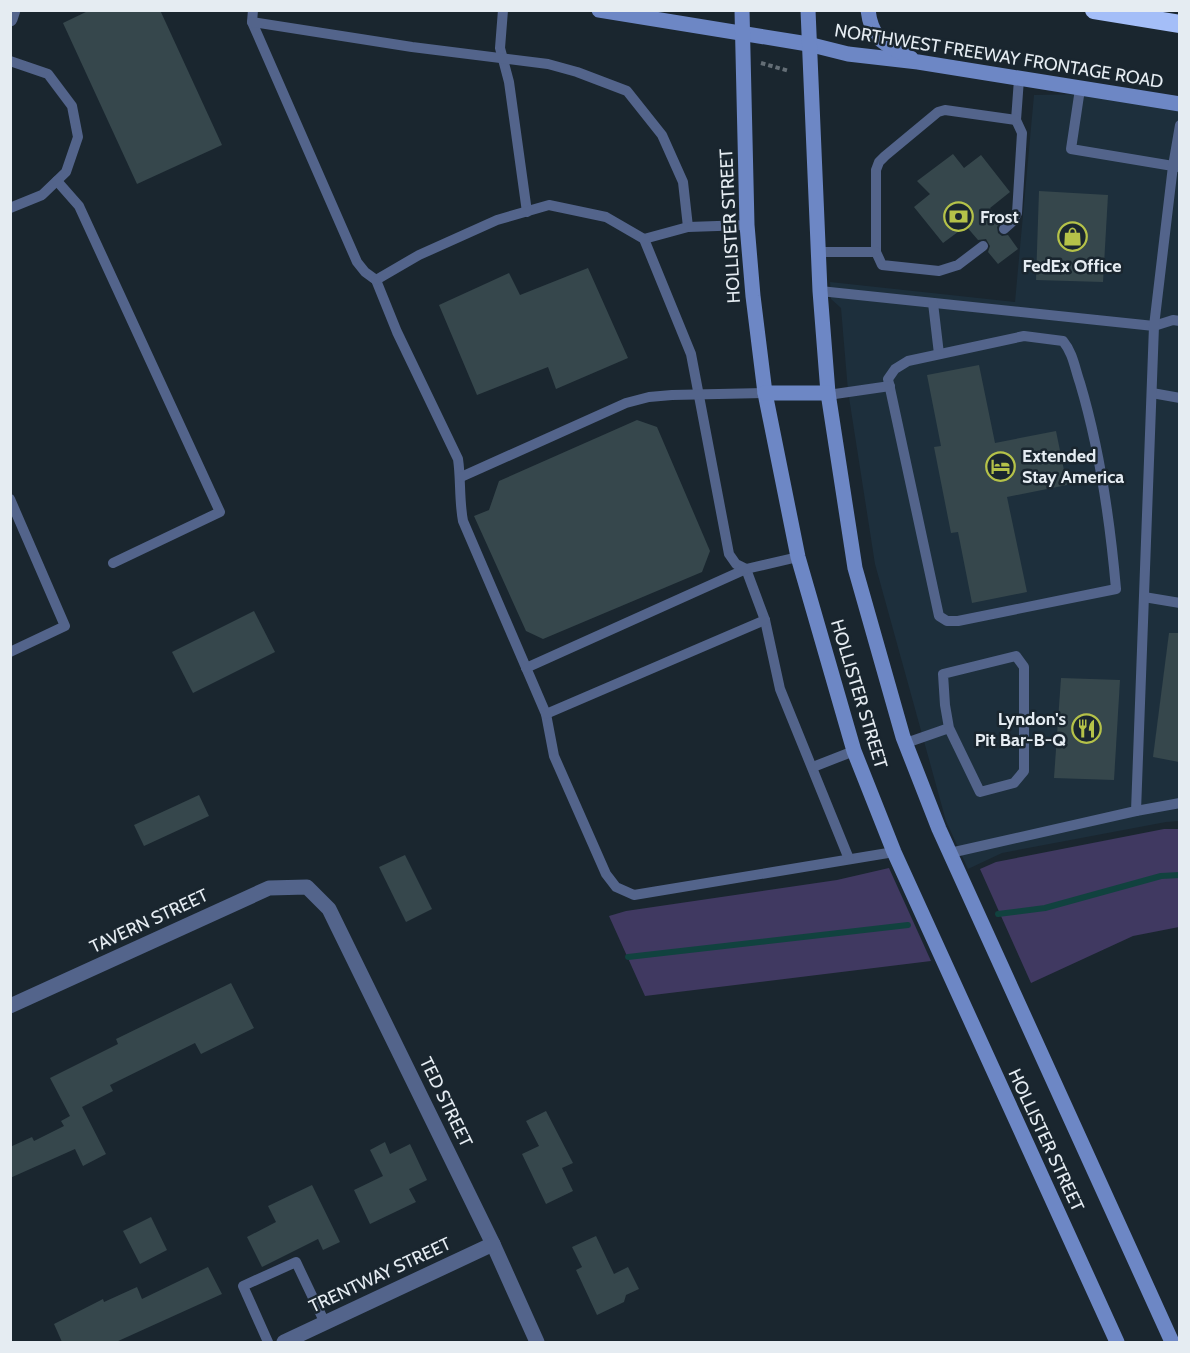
<svg xmlns="http://www.w3.org/2000/svg" width="1190" height="1353" viewBox="0 0 1190 1353" font-family="Cabin,sans-serif">
  <rect width="100%" height="100%" fill="#1a262f"/>
  <!-- built -->
  <path fill="#1d2f3c" d="M1086,94L1179,111V821L1166,822L1002,853L968,869L946,821L875,564L848,391L841,308L831,299L830,282L1015,302L1034,95Z"/>
  <!-- green -->
  <g fill="#403961">
    <path d="M1164,829H1179V927L1133,936L1031,983L980,869L996,862Z"/>
    <path d="M889,868L931,961L645,996L609,916L626,911L837,880Z"/>
  </g>
  <g fill="none" stroke-linecap="round" stroke-linejoin="round">
    <!-- stream -->
    <g stroke="#11423f" stroke-width="6">
      <path d="M998,914L1045,908L1161,876L1180,875"/>
      <path d="M628,957L908,925"/>
    </g>
  </g>
  <!-- building -->
  <g fill="#36474c">
    <path d="M90,10H160L222,145L137,184L63,23Z"/>
    <path d="M953,154L964,168L981,155L1010,192L990,208L1000,223L997,227L998,233L1002,236L1008,235L1018,249L998,264L988,252L990,246L986,239L978,240L966,226L943,243L914,207L930,194L917,181Z"/>
    <path d="M1039,191L1108,195L1103,282L1036,280Z"/>
    <path d="M588,268L628,358L556,389L548,367L477,395L439,305L509,273L520,295Z"/>
    <path d="M979,365L995,443L1056,431L1067,485L1007,497L1027,592L972,603L958,532L951,533L934,447L941,446L927,375Z"/>
    <path d="M637,420L657,427L710,551L702,572L543,639L526,631L474,516L489,510L499,481Z"/>
    <path d="M254,611L275,652L193,693L172,652Z"/>
    <path d="M1169,633H1179V762L1153,757Z"/>
    <path d="M1061,678L1120,680L1114,780L1054,778Z"/>
    <path d="M199,795L209,816L144,846L134,825Z"/>
    <path d="M405,855L432,909L406,922L379,867Z"/>
    <path d="M231,983L254,1028L201,1054L195,1043L110,1085L113,1091L82,1107L106,1154L83,1166L75,1149L10,1178V1147L32,1137L34,1141L64,1126L61,1121L70,1116L50,1078L118,1044L116,1039Z"/>
    <path d="M546,1111L573,1163L562,1168L573,1191L546,1204L522,1154L539,1146L526,1121Z"/>
    <path d="M385,1142L390,1154L410,1144L427,1180L409,1189L416,1202L370,1224L354,1190L383,1176L370,1150Z"/>
    <path d="M312,1185L340,1242L323,1250L318,1239L262,1267L247,1237L276,1222L268,1206Z"/>
    <path d="M151,1217L167,1250L140,1264L123,1231Z"/>
    <path d="M596,1236L614,1274L628,1267L639,1289L626,1295L624,1302L597,1315L576,1270L582,1267L572,1247Z"/>
    <path d="M208,1267L222,1294L116,1342H62L54,1324L103,1299L104,1302L137,1287L142,1299Z"/>
  </g>
  <g fill="none" stroke-linecap="round" stroke-linejoin="round">
    <!-- path -->
    <path stroke="#646e76" stroke-width="4" stroke-dasharray="4.5 3" stroke-linecap="butt" d="M761,63L789,71"/>
    <!-- lane -->
    <g stroke="#53648b" stroke-width="10">
      <path d="M253,10L252,22L357,262L365,272L376,280L397,332L458,459C461,479 459,500 463,521L546,714L554,756L606,874L616,887L634,895L894,852"/>
      <path d="M503,10L500,48L509,82L527,212"/>
      <path d="M252,22L412,47L548,64L577,72L627,91L662,135L683,182L688,227"/>
      <path d="M10,61L48,74L72,106L78,137L66,172L42,195L10,208"/>
      <path d="M1080,89L1071,149L1179,167"/>
      <path d="M57,181L79,206L220,512L113,563"/>
      <path d="M1004,229L1013,221L1017,213L1022,133L1016,120L1019,79"/>
      <path d="M644,239L688,227L747,225"/>
      <path d="M983,246L958,265L939,271L882,265L876,252V170L879,162L885,156L938,112L945,110L1016,120"/>
      <path d="M818,252H876"/>
      <path d="M376,280L419,255L497,220L549,205L606,217L644,239L691,354L729,554L736,564L746,569L765,620L780,689L849,859"/>
      <path d="M820,291L1154,326L1173,320L1180,321"/>
      <path d="M933,303L939,354"/>
      <path d="M1024,336L1063,341C1073,353 1075,369 1080,383C1100,450 1110,520 1116,589L958,621H947L939,616L888,379L895,369L908,361Z"/>
      <path d="M1152,393L1180,398"/>
      <path d="M828,395L890,386"/>
      <path d="M461,477L626,403L649,397L672,395L765,393"/>
      <path d="M10,499L65,626L10,652"/>
      <path d="M1144,597L1180,603"/>
      <path d="M526,668L746,569L798,557"/>
      <path d="M546,714L765,620"/>
      <path d="M906,743L949,728L945,705L943,674L1016,656L1024,667V771L1014,783L980,792L949,728"/>
      <path d="M813,767L854,751"/>
      <path d="M1136,811L1180,803"/>
      <path d="M950,853L1136,811L1154,326L1173,166L1180,125"/>
      <path d="M268,1342L243,1286L296,1262L325,1323"/>
    </g>
    <!-- street -->
    <g stroke="#53648b" stroke-width="15">
      <path d="M10,19L13,10"/>
      <path d="M10,1006L269,888L307,887L329,909L493,1244L537,1342"/>
      <path d="M284,1342L493,1244"/>
    </g>
    <!-- secondary -->
    <g stroke="#6d87c5" stroke-width="15">
      <path d="M599,10L808,44L848,54L918,62L1180,104"/>
      <path d="M742,10L747,225L753,296L765,393L798,557L854,751L894,852L1117,1342"/>
      <path d="M808,10L820,291L828,393L855,568L903,737L939,829L1172,1342"/>
      <path d="M868,10C872,42 886,44 911,58"/>
      <path d="M765,393H828"/>
    </g>
    <!-- highway -->
    <path stroke="#a4bef8" stroke-width="18" d="M1094,10L1180,24"/>
  </g>
  <!-- icons -->
  <defs>
    <symbol id="bank-ring" viewBox="-11 -11 22 22"><circle r="9.5" fill="#1a262f" stroke="#b5c249" stroke-width="1.5"/><path d="M-6-4H6V4H-6ZM0-2.3a2.3 2.3 0 1 0 0 4.6a2.3 2.3 0 1 0 0-4.6Z" fill="#b5c249"/></symbol>
    <symbol id="shop-ring" viewBox="-11 -11 22 22"><circle r="9.5" fill="#1a262f" stroke="#b5c249" stroke-width="1.5"/><path d="M-5-2.5h2.3a2.7 3.5 0 0 1 5.4 0H5L5.5 6h-11ZM-1.5-2.5h3a1.5 2.3 0 0 0-3 0Z" fill="#b5c249"/></symbol>
    <symbol id="hotel-ring" viewBox="-11 -11 22 22"><circle r="9.5" fill="#1a262f" stroke="#b5c249" stroke-width="1.5"/><path d="M-6-4.5h1.5V1H6V5H4.5V3h-9V5H-6ZM-4 0a1.8 1.8 0 1 1 3.6 0ZM.5 0V-2.5h3Q6-2.5 6 0Z" fill="#b5c249"/></symbol>
    <symbol id="restaurant-ring" viewBox="-11 -11 22 22"><circle r="9.5" fill="#1a262f" stroke="#b5c249" stroke-width="1.5"/><path d="M-5-6h1v4h1v-4h1v4h1v-4h1v5L-1.5 .5V6h-2V.5L-5-1ZM5-6V6H3V1.5H1.5Q1.5-4 5-6Z" fill="#b5c249"/></symbol>
  </defs>
  <g fill-rule="evenodd">
    <use href="#bank-ring" x="942" y="200" width="33" height="33"/>
    <use href="#shop-ring" x="1056" y="220" width="33" height="33"/>
    <use href="#hotel-ring" x="984" y="450" width="33" height="33"/>
    <use href="#restaurant-ring" x="1070" y="712" width="33" height="33"/>
  </g>
  <g text-anchor="middle" stroke-width="5" stroke-linejoin="round" paint-order="stroke">
    <!-- street labels -->
    <g font-size="18" fill="#e5ecf2" stroke="#1a262f">
      <text transform="translate(999 56) rotate(9)" y="6">NORTHWEST FREEWAY FRONTAGE ROAD</text>
      <text transform="translate(730 226) rotate(-93)" y="6">HOLLISTER STREET</text>
      <text transform="translate(859 694) rotate(73)" y="6">HOLLISTER STREET</text>
      <text transform="translate(149 921) rotate(-25)" y="6">TAVERN STREET</text>
      <text transform="translate(446 1102) rotate(64)" y="6">TED STREET</text>
      <text transform="translate(1046 1140) rotate(65)" y="6">HOLLISTER STREET</text>
      <text transform="translate(380 1275) rotate(-25)" y="6">TRENTWAY STREET</text>
    </g>
    <!-- poi labels -->
    <g font-size="18" font-weight="bold" fill="#e5ecf2" stroke="#1a262f" text-anchor="start">
      <text x="980" y="223">Frost</text>
      <text x="1072" y="272" text-anchor="middle">FedEx Office</text>
      <text x="1022" y="462">Extended<tspan x="1022" dy="21">Stay America</tspan></text>
      <text x="1066" y="725" text-anchor="end">Lyndon's<tspan x="1066" dy="21">Pit Bar-B-Q</tspan></text>
    </g>
  </g>
  <!-- border -->
  <rect width="1190" height="1353" fill="none" stroke="#e5ecf2" stroke-width="24"/>
</svg>
